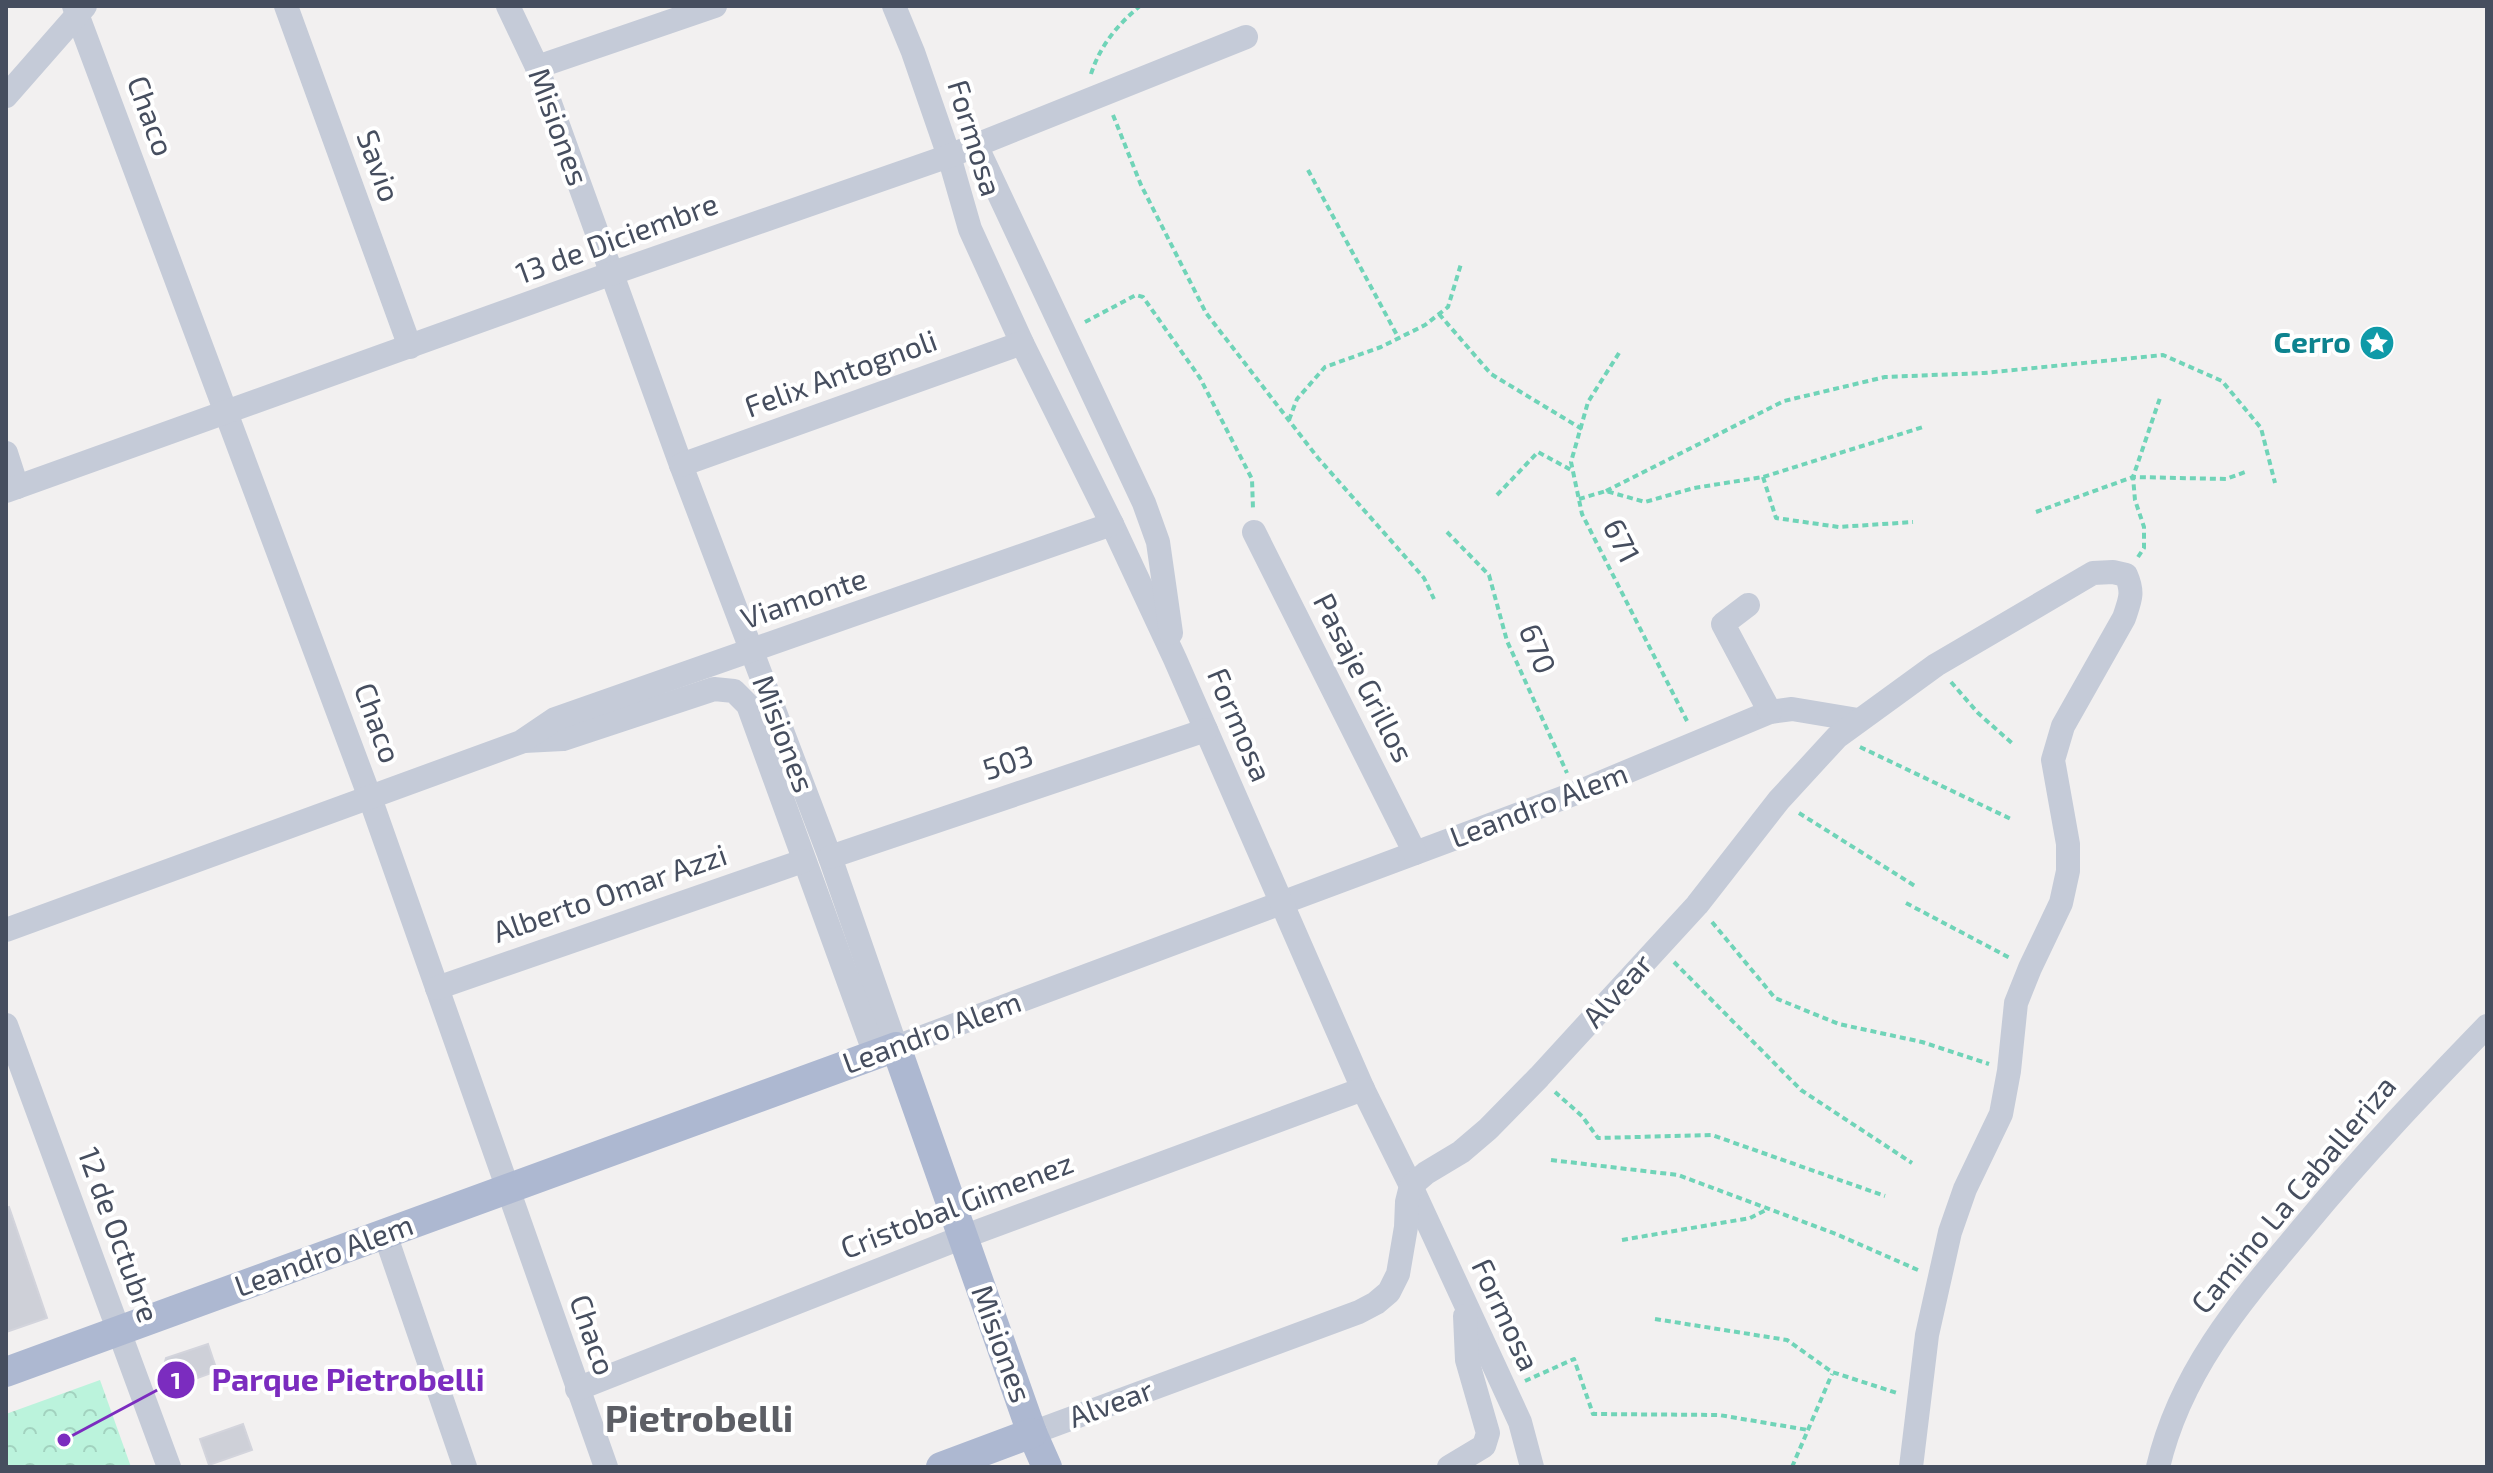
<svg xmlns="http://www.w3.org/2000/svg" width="2493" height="1473" viewBox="0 0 2493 1473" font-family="'Exo 2',sans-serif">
  <defs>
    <pattern id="forest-crowns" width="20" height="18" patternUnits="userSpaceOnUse" patternTransform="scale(2)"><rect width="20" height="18" fill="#bbf3dc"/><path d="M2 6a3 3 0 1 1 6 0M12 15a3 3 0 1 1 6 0" fill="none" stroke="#a2d2bf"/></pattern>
  </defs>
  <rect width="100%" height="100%" fill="#f2f0f0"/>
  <!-- forest -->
  <path fill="url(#forest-crowns)" d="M100,1380L131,1467H6V1414Z"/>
  <!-- building -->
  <g fill="#ced0d8" stroke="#d3d4dc" stroke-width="2">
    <path d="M9,1207L47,1318L6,1332V1208Z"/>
    <path d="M208,1344L217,1371L170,1388L163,1369L166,1358Z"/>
    <path d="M243,1424L252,1450L209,1465L200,1439Z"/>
  </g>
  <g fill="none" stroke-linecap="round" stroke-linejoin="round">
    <!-- path -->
    <g stroke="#70d4b8" stroke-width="4" stroke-dasharray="6 4" stroke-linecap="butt">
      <path d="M1091,74C1100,46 1117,25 1140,6"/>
      <path d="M1113,115L1141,185L1206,313L1318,458L1424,578L1434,599"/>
      <path d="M1308,170L1398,337"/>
      <path d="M1439,314L1491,374L1582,429"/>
      <path d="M1085,322L1136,295L1143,297L1200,378L1252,479L1253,509"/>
      <path d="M1619,353L1588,402L1571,462L1582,514L1687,721"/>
      <path d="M1289,420L1297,399L1325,367L1381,347L1425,325L1448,307L1461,264"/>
      <path d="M1763,477L1776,518L1839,527L1913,522"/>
      <path d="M1606,491L1784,401L1885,377L1984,373L2163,355L2222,381L2261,428L2275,483"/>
      <path d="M1497,495L1538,452L1573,471"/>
      <path d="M1579,499L1606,491L1645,502L1694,488L1763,477L1923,427"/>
      <path d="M2036,512L2133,477L2226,479L2248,471"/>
      <path d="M1447,532L1489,575L1507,641L1567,773"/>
      <path d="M2138,557L2144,548V527L2135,500L2133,477L2161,395"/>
      <path d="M1951,682L1978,713L2014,745"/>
      <path d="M1860,747L2013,820"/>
      <path d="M1799,813L1915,886"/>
      <path d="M1906,903L2010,958"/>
      <path d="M1712,922L1775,998L1839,1024L1922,1042L1989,1064"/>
      <path d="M1674,962L1801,1090L1912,1163"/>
      <path d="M1555,1092L1582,1116L1598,1138L1712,1135L1885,1196"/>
      <path d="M1551,1160L1678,1175L1836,1234L1918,1270"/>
      <path d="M1622,1240L1750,1218L1768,1209"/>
      <path d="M1655,1319L1787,1340L1832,1372L1897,1393"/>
      <path d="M1525,1381L1574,1359L1593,1414L1719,1415L1808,1430"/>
      <path d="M1792,1467L1832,1374"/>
    </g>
    <!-- minor -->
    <g stroke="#c5cbd8" stroke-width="24">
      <path d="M74,6L369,795L606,1467"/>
      <path d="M286,6L410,347"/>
      <path d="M508,6L537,67L681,465L830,857L896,1047L1576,793L1770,712L1792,709L1858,720"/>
      <path d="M894,6L913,52L949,156L970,229L1022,343L1112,524L1175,659L1363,1089L1411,1186L1520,1422L1532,1467"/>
      <path d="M537,67L715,6"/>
      <path d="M6,96L85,6"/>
      <path d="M976,145L1144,503L1158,542L1171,633"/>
      <path d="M6,453L17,487"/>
      <path d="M681,465L1022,343"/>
      <path d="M6,491L610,274L949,156L1246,37"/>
      <path d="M1254,532L1415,853"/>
      <path d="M1748,605L1723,624L1770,712"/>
      <path d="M524,741L563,739L714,689L734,691L748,705L875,1054"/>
      <path d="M830,857L1206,730"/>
      <path d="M6,930L521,742L555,719L1112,524"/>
      <path d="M437,988L803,861"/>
      <path d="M6,1025L169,1467"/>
      <path d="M385,1234L465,1467"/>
      <path d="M577,1389L963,1237L1363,1089"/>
      <path d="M1032,1433L1359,1312L1376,1303L1389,1292L1398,1274L1406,1227L1407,1202L1411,1186L1426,1173L1461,1152L1488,1129L1539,1077L1697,905L1779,800L1837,737L1936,665L2093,573L2113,572L2126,575C2134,593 2130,600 2124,618L2063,726L2053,760L2068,844V871L2061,903L2030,968L2016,1003L2009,1071L2001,1114L1965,1189L1950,1232L1927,1335L1911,1467"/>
      <path d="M1449,1467L1484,1446L1488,1433L1467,1360L1465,1316"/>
      <path d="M2158,1467C2181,1369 2243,1299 2306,1224C2363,1155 2425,1090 2487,1026"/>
    </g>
    <!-- major -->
    <g stroke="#adb8d1" stroke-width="30">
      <path d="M6,1372L896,1047L1032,1433L1047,1467"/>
      <path d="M941,1467L1032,1433"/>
    </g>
  </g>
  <!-- icons -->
  <defs>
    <symbol id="sight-disc" viewBox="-11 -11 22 22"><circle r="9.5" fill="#0f9aa8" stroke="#fff"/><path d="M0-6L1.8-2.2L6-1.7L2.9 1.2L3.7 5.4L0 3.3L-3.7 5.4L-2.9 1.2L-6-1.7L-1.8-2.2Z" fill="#fff"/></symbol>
  </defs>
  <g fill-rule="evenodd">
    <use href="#sight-disc" x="2357" y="323" width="40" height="40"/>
  </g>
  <g text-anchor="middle" stroke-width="8" stroke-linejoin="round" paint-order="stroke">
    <!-- street labels -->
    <g font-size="30" fill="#464e5f" stroke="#fff">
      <text transform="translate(150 116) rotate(70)" y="10">Chaco</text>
      <text transform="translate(558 127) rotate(70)" y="10">Misiones</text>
      <text transform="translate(974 138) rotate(73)" y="10">Formosa</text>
      <text transform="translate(378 166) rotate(70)" y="10">Savio</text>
      <text transform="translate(617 239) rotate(-20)" y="10">13 de Diciembre</text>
      <text transform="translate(841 374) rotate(-20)" y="10">Felix Antognoli</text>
      <text transform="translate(1621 541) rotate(63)" y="10">671</text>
      <text transform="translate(804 599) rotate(-19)" y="10">Viamonte</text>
      <text transform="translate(1537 649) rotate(68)" y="10">670</text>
      <text transform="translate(1363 678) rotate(63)" y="10">Pasaje Grillos</text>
      <text transform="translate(377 723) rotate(70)" y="10">Chaco</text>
      <text transform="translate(1239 725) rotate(67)" y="10">Formosa</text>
      <text transform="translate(783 734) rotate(69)" y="10">Misiones</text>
      <text transform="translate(1008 763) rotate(-19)" y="10">503</text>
      <text transform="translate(1539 806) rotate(-21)" y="10">Leandro Alem</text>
      <text transform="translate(610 894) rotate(-19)" y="10">Alberto Omar Azzi</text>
      <text transform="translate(1618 991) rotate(-48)" y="10">Alvear</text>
      <text transform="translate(932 1033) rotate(-20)" y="10">Leandro Alem</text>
      <text transform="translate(2294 1195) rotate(-50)" y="10">Camino La Caballeriza</text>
      <text transform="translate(957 1206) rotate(-21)" y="10">Cristobal Gimenez</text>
      <text transform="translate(118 1235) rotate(70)" y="10">12 de Octubre</text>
      <text transform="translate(324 1256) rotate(-20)" y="10">Leandro Alem</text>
      <text transform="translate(1505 1315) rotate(65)" y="10">Formosa</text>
      <text transform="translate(592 1335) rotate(71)" y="10">Chaco</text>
      <text transform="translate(1001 1344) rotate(70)" y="10">Misiones</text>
      <text transform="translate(1111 1404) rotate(-20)" y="10">Alvear</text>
    </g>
    <!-- culture labels -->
    <g font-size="30" font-weight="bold" fill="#0d838f" stroke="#fff" text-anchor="end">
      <text x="2351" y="353">Cerro</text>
    </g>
    <!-- district labels -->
    <g font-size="38" font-weight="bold" fill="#5c5e65" stroke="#fff">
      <text x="699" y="1432">Pietrobelli</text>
    </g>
  </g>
  <!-- callouts -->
  <path fill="none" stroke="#7b2cbf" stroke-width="3" d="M64 1440L176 1380"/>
  <g fill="#7b2cbf" stroke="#fff" stroke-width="3">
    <circle cx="64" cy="1440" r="8"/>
    <circle cx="176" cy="1380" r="20"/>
  </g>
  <g font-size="24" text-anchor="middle" font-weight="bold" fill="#fff">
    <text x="176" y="1389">1</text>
  </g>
  <g font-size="32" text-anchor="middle" font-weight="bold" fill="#7b2cbf" stroke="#fff" stroke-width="8" stroke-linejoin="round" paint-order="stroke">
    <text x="348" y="1391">Parque Pietrobelli</text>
  </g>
  <!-- border -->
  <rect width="2493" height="1473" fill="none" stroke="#464e5f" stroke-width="16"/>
</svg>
